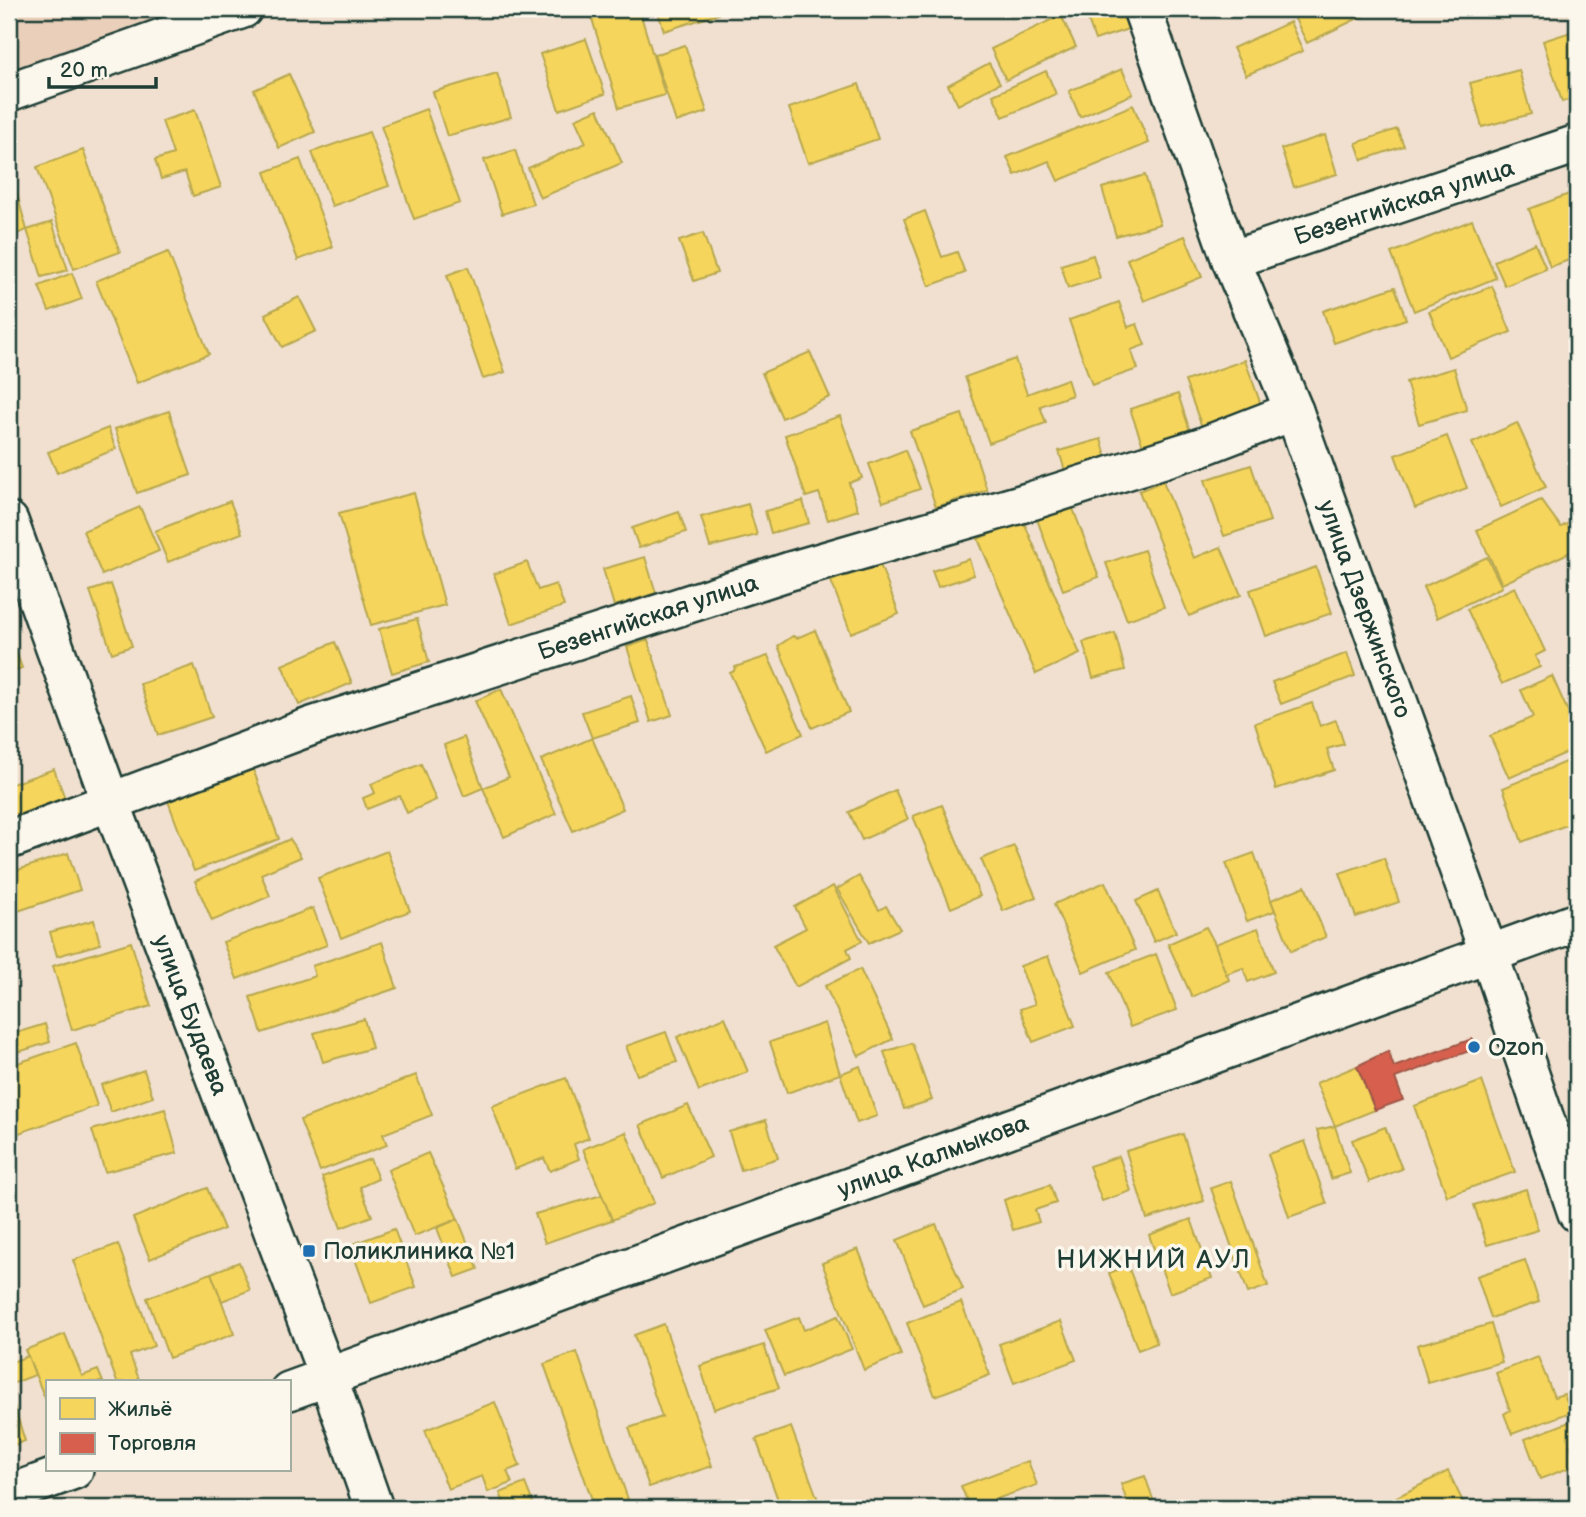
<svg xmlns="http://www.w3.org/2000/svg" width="1586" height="1517" viewBox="0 0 1586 1517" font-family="'Balsamiq Sans',sans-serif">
  <rect width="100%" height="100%" fill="#f1e0cf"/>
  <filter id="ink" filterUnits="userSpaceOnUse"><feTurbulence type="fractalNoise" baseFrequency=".0143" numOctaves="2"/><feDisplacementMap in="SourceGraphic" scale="14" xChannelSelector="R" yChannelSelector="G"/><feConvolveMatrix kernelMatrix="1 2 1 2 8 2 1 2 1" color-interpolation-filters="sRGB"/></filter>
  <g filter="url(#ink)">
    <!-- built -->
    <path fill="#ead0bb" d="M9,9H243L9,92Z"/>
    <!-- homes -->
    <g fill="#f6d55c" stroke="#b6a750" stroke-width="2">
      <path d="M589,9H639L665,95L619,108Z"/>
      <path d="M657,9H716L718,14L664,31Z"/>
      <path d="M1084,9H1121L1128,29L1095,40Z"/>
      <path d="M1290,9H1377L1307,43Z"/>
      <path d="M1061,15L1076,47L1006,80L991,49Z"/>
      <path d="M1290,22L1303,51L1246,75L1233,48Z"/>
      <path d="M1577,30V97L1562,102L1543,41Z"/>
      <path d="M586,39L605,94L559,110L540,54Z"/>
      <path d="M685,45L707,112L676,122L654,55Z"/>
      <path d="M989,63L1000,83L958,105L948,85Z"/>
      <path d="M1122,69L1133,94L1080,117L1069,91Z"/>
      <path d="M1519,70L1531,114L1482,127L1470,83Z"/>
      <path d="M1046,71L1056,94L1003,117L993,95Z"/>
      <path d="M497,73L511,117L447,136L433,92Z"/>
      <path d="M289,74L315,132L279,148L254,90Z"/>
      <path d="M859,84L878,139L808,163L789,108Z"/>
      <path d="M1133,105L1149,143L1058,181L1049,161L1015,175L1007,157Z"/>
      <path d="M426,109L460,203L414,219L381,126Z"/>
      <path d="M598,109L622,163L540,198L528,168L586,143L575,119Z"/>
      <path d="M195,110L221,187L193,196L185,172L161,179L155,160L173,154L162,121Z"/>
      <path d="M1397,129L1404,146L1362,160L1356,143Z"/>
      <path d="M369,132L389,186L332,206L312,152Z"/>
      <path d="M1325,135L1337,174L1294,187L1281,149Z"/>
      <path d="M83,150L120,252L74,269L37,167Z"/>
      <path d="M515,150L533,204L502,214L484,160Z"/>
      <path d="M300,159L333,247L298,260L265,172Z"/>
      <path d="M1145,175L1160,224L1116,236L1102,188Z"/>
      <path d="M15,187L27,230L9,237V189Z"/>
      <path d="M1577,191V257L1550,267L1529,209Z"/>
      <path d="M925,211L942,257L957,252L965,273L929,286L904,219Z"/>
      <path d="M1472,220L1496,278L1414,311L1391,253Z"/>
      <path d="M52,222L68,270L42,277L27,230Z"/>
      <path d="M703,233L717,273L694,281L679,241Z"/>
      <path d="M1185,236L1202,277L1144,301L1127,259Z"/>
      <path d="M1535,243L1546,269L1505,286L1494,261Z"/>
      <path d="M168,252L209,354L137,383L96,281Z"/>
      <path d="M1093,255L1100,278L1068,288L1061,265Z"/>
      <path d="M468,267L505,372L483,379L447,275Z"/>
      <path d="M72,273L82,299L49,311L39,286Z"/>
      <path d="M1492,286L1511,332L1448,357L1429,311Z"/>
      <path d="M1395,287L1406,319L1334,343L1323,311Z"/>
      <path d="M299,297L316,331L282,347L265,314Z"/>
      <path d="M1119,302L1128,327L1137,324L1145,345L1131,350L1138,369L1092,385L1069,320Z"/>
      <path d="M810,352L830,397L782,418L762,373Z"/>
      <path d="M1015,359L1027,394L1067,379L1072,395L1040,406L1046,423L989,443L965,377Z"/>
      <path d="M1245,360L1261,405L1202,427L1185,381Z"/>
      <path d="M1454,368L1467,410L1419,424L1406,382Z"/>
      <path d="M1178,394L1190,431L1143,446L1130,409Z"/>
      <path d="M169,411L191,475L137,493L115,429Z"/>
      <path d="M962,414L987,490L936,507L910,431Z"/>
      <path d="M840,416L862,478L849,483L858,510L828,520L819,493L806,497L785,435Z"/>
      <path d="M1517,423L1546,487L1501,507L1472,443Z"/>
      <path d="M108,428L116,449L57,473L48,452Z"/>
      <path d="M1447,436L1467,488L1415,508L1395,455Z"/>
      <path d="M1101,439L1107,459L1065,471L1059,451Z"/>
      <path d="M905,450L920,489L883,502L869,464Z"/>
      <path d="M1251,465L1270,521L1224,536L1205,480Z"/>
      <path d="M1163,481L1194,558L1221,547L1241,595L1189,616L1139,491Z"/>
      <path d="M414,493L445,605L371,625L339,513Z"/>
      <path d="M1541,500L1561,527L1577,519V549L1502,584L1477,530Z"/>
      <path d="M230,501L242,533L168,562L155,531Z"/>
      <path d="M803,501L809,523L771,533L765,511Z"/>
      <path d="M748,504L757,535L710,547L701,517Z"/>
      <path d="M1072,506L1099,577L1063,590L1037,519Z"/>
      <path d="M140,507L159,551L102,575L83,531Z"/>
      <path d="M679,512L686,532L639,548L632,528Z"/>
      <path d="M1023,520L1080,654L1036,674L978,539Z"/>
      <path d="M1144,550L1164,607L1127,620L1106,563Z"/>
      <path d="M645,557L656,593L614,606L603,569Z"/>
      <path d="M1487,557L1502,587L1437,618L1423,587Z"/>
      <path d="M969,559L974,575L938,587L932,571Z"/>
      <path d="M527,562L538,590L556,584L564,606L511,624L494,574Z"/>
      <path d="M879,562L899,614L851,633L831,581Z"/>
      <path d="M1316,567L1332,613L1266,636L1250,590Z"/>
      <path d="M111,584L132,646L112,653L90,591Z"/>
      <path d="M1515,587L1545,651L1535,656L1540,667L1502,684L1467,609Z"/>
      <path d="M417,619L429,662L392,673L379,629Z"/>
      <path d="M815,630L849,712L812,728L778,646L793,636L797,638Z"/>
      <path d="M9,632L22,668L9,673Z"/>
      <path d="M1115,633L1125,670L1093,678L1083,642Z"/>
      <path d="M648,640L672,715L651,722L627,647Z"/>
      <path d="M335,642L352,683L299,705L282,665Z"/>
      <path d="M1347,653L1355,676L1281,704L1272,682Z"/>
      <path d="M768,656L803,734L766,751L730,673L734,671L735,667Z"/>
      <path d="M194,665L212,717L158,735L140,684Z"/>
      <path d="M1552,676L1568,712L1577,708V748L1509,778L1490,736L1533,717L1521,690Z"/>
      <path d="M501,689L556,814L504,837L483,788L509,777L475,701Z"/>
      <path d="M631,696L640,723L592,738L582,712Z"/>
      <path d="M1312,703L1320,726L1336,720L1344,744L1327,749L1334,770L1276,789L1255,723Z"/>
      <path d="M464,737L483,788L464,796L444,745Z"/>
      <path d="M592,738L623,809L573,831L541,760Z"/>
      <path d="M1577,757V821L1522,842L1503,788Z"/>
      <path d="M421,764L436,800L407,813L400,796L367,809L363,798L375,793L371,784Z"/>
      <path d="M54,769L66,801L9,822V785Z"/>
      <path d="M253,769L279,839L194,871L168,801Z"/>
      <path d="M895,790L908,819L862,840L849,812Z"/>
      <path d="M942,805L980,896L951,908L913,816Z"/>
      <path d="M290,839L301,857L261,874L270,896L212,921L195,881Z"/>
      <path d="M1014,846L1036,897L1003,911L981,859Z"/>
      <path d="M387,851L410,911L341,938L318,878Z"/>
      <path d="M68,853L80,890L9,914V873Z"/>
      <path d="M1254,853L1275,911L1247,921L1226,863Z"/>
      <path d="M1384,858L1399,902L1356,917L1340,873Z"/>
      <path d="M859,876L879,910L886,906L900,929L869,943L837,889Z"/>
      <path d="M1105,882L1135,950L1083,972L1054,904Z"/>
      <path d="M833,886L862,941L847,949L851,958L796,987L773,945L806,928L795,907Z"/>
      <path d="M1305,886L1326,937L1291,951L1271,900Z"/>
      <path d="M1158,891L1176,932L1154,942L1136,901Z"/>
      <path d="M313,908L327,945L237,979L223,942Z"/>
      <path d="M94,920L100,944L57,956L50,932Z"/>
      <path d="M1206,927L1215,944L1229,980L1192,997L1168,944Z"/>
      <path d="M1258,928L1274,972L1248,982L1243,968L1226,974L1215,944Z"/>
      <path d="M131,942L151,1006L72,1030L53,966Z"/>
      <path d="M382,942L397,988L262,1033L250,997L315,976L312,966Z"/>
      <path d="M1156,954L1177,1010L1130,1027L1109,972Z"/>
      <path d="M1048,956L1075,1026L1033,1042L1020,1009L1035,1004L1020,966Z"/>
      <path d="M860,969L893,1039L859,1056L825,986Z"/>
      <path d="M725,1017L748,1072L699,1091L677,1037Z"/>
      <path d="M364,1019L372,1048L323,1062L314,1033Z"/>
      <path d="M825,1023L840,1074L787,1093L770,1042Z"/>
      <path d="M45,1024L50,1042L9,1055V1035Z"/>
      <path d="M666,1032L677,1062L637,1075L626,1046Z"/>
      <path d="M76,1043L97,1106L10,1136L9,1066Z"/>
      <path d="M912,1043L932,1100L904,1109L884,1052Z"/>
      <path d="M860,1066L877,1116L857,1123L840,1074Z"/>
      <path d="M1357,1066L1375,1110L1335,1126L1316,1083Z"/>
      <path d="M144,1070L153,1097L111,1112L101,1085Z"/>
      <path d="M416,1075L432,1115L383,1134L387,1145L320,1171L300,1120Z"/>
      <path d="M566,1078L589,1138L574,1144L579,1159L550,1171L544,1158L515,1169L492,1106Z"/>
      <path d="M1482,1081L1515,1172L1447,1196L1414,1106Z"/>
      <path d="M688,1105L711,1157L663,1178L640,1125Z"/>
      <path d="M165,1109L177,1153L105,1172L92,1130Z"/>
      <path d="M766,1120L778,1158L741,1170L729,1132Z"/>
      <path d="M1335,1126L1350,1173L1331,1179L1317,1130Z"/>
      <path d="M1385,1127L1402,1169L1369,1182L1352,1140Z"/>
      <path d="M626,1132L654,1203L612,1220L583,1149Z"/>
      <path d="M1183,1134L1204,1201L1147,1219L1126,1151Z"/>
      <path d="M1305,1141L1327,1204L1289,1217L1268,1154Z"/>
      <path d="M428,1153L458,1219L414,1236L388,1170Z"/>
      <path d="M1119,1156L1131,1191L1102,1201L1089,1166Z"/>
      <path d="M370,1159L378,1179L360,1187L372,1216L341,1228L322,1177Z"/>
      <path d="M1231,1181L1268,1286L1248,1293L1211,1188Z"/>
      <path d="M1050,1185L1056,1203L1035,1210L1039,1222L1013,1230L1004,1200Z"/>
      <path d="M207,1188L224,1229L150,1259L133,1218Z"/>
      <path d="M1526,1189L1538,1230L1487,1245L1474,1205Z"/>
      <path d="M602,1195L612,1220L545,1243L535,1214Z"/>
      <path d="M458,1219L478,1269L456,1277L437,1228Z"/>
      <path d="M1191,1219L1212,1278L1170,1293L1149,1235Z"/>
      <path d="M936,1224L963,1289L923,1305L897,1240Z"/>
      <path d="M394,1229L416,1287L371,1303L350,1245Z"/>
      <path d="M118,1244L154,1346L130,1355L140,1382H117L73,1260Z"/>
      <path d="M858,1249L901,1355L864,1370L822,1263Z"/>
      <path d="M1525,1260L1539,1302L1491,1318L1477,1276Z"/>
      <path d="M239,1262L250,1290L222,1301L211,1273Z"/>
      <path d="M1128,1266L1157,1343L1138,1350L1109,1273Z"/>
      <path d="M211,1273L234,1334L169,1358L147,1298Z"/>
      <path d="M961,1302L990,1375L935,1396L907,1323Z"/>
      <path d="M838,1316L852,1349L784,1376L765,1330L799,1317L804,1330Z"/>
      <path d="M1061,1321L1076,1360L1014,1383L999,1344Z"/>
      <path d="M664,1324L712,1466L649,1487L629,1428L662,1417L634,1335Z"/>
      <path d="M1491,1324L1502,1362L1428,1383L1417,1345Z"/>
      <path d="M65,1334L82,1376L98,1370L103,1382H47V1403L25,1350Z"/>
      <path d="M764,1345L779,1388L714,1409L700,1366Z"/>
      <path d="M577,1352L631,1508H595L544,1364Z"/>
      <path d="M28,1356L35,1375L9,1385V1363Z"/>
      <path d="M1538,1357L1554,1397L1564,1394L1571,1412L1512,1434L1504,1414L1510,1410L1496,1373Z"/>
      <path d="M11,1396L25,1441L9,1447V1397Z"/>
      <path d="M495,1402L520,1466L507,1471L512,1483L488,1492L482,1476L448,1489L425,1430Z"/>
      <path d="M1577,1419V1442L1570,1445L1577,1465L1540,1479L1525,1439Z"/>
      <path d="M791,1427L821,1508H781L756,1439Z"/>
      <path d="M1028,1461L1037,1485L970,1508L961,1486Z"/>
      <path d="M1448,1471L1464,1504L1456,1508H1383L1381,1505Z"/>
      <path d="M1145,1476L1156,1508H1129L1121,1484Z"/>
      <path d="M525,1483L535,1508H506L500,1493Z"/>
    </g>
    <!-- shops -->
    <path fill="#d6604d" stroke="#9f5646" stroke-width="2" d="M1472,1039L1475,1049L1395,1078L1403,1100L1375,1110L1357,1066L1388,1051L1394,1067Z"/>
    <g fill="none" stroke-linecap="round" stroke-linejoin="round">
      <defs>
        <g id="minor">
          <path d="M1142,9L1231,260L1294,411L1489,954L1577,1213"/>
          <path d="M9,92L243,9"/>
          <path d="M1231,260L1577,144"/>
          <path d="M9,521L111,803L328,1377L374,1508"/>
          <path d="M9,840L312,726L790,571L1031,501L1201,447L1294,411"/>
          <path d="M289,1391L1577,922"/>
          <path d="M9,1494L74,1470"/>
        </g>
      </defs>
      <!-- minor casing -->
      <use href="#minor" stroke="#1f3d34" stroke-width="42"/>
      <!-- minor -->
      <use href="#minor" stroke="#fbf7ec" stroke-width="37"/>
    </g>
  </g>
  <!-- markers -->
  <g fill="#1f6fb2" stroke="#fbf7ec" stroke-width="2.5">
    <circle cx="1474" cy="1047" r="7"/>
    <rect x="302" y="1244" width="14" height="14" rx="3.5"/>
  </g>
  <g text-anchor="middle" stroke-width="7" stroke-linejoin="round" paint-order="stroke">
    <!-- street labels -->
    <g font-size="24" fill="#1f3d34" stroke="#fbf7ec">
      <text transform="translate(1404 202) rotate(-18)" y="8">Безенгийская улица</text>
      <text transform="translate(1365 609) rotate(70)" y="8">улица Дзержинского</text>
      <text transform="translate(648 617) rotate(-18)" y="8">Безенгийская улица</text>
      <text transform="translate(191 1015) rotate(69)" y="8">улица Будаева</text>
      <text transform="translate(933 1156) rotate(-20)" y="8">улица Калмыкова</text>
    </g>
    <!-- poi labels -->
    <g font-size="24" fill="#1f3d34" stroke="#fbf7ec" text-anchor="start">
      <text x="1488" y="1055">Ozon</text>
      <text x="323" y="1259">Поликлиника №1</text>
    </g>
    <!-- neighbourhood labels -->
    <g font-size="26" letter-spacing="2" fill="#1f3d34" stroke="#fbf7ec">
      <text x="1154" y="1268">НИЖНИЙ АУЛ</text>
    </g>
  </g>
  <!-- margin -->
  <rect width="1586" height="1517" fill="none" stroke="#fbf7ec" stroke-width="35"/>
  <rect x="18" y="18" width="1551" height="1482" fill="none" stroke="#1f3d34" stroke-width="2.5" filter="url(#ink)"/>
  <!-- legend -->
  <rect x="46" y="1380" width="245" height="91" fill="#fbf7ec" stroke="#a3ada2" stroke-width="2"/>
  <rect x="60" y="1398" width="35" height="21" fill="#f6d55c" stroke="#a3ada2" stroke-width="2"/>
  <text x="108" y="1416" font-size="21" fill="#1f3d34">Жильё</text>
  <rect x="60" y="1433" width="35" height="21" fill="#d6604d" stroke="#a3ada2" stroke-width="2"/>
  <text x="108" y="1450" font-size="21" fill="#1f3d34">Торговля</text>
  <!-- scale -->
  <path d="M49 77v10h107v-10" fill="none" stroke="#1f3d34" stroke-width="3.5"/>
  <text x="60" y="77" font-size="21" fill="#1f3d34" stroke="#fbf7ec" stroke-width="5" paint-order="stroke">20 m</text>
</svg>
